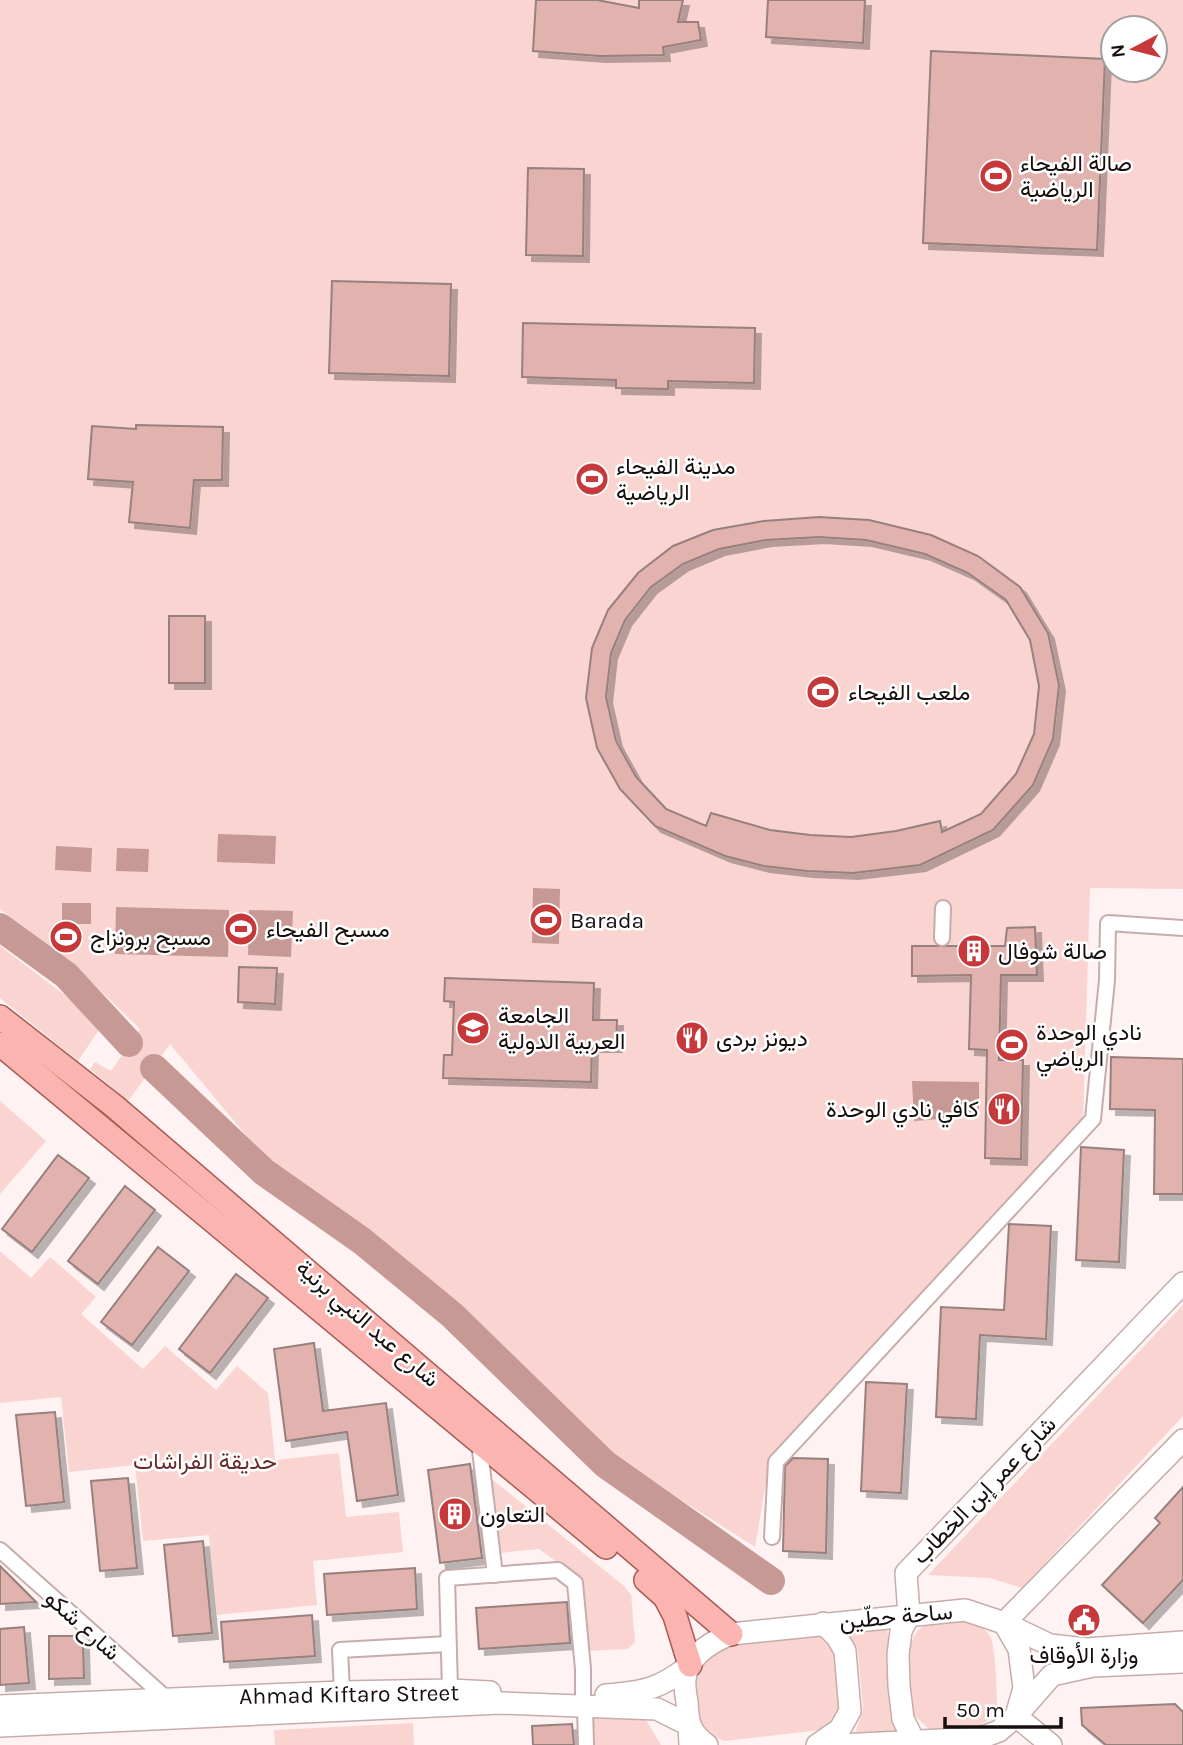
<svg xmlns="http://www.w3.org/2000/svg" width="1183" height="1745" viewBox="0 0 1183 1745" font-family="Karla,Vazirmatn,sans-serif">
  <defs>
    <filter id="shadow"><feDropShadow dx="6" dy="6" stdDeviation="0" flood-color="#0004"/></filter>
  </defs>
  <rect width="100%" height="100%" fill="#fef3f2"/>
  <!-- green -->
  <g fill="#f9d4d0" fill-rule="evenodd">
    <path d="M0,0H1183V889L1090,888L1083,1122L770,1460L755,1547L612,1456L459,1307L369,1232L270,1164L170,1044L128,1101L90,1069L95,1062L111,1071L140,1029L74,965L0,909ZM1113,28H1155V70H1113Z"/>
    <path d="M0,946L103,1024L78,1061L0,998Z"/>
    <path d="M0,1101L46,1141L0,1194Z"/>
    <path d="M0,1251L31,1278L50,1257L96,1297L81,1314L143,1369L165,1346L216,1390L237,1366L268,1393L275,1460L339,1453L346,1517L399,1512L403,1552L313,1561L317,1605L217,1615L209,1535L143,1541L135,1465L69,1472L61,1397L0,1403Z"/>
    <path d="M1183,1305V1416L1022,1588L990,1578L928,1575Z"/>
    <path d="M488,1476L624,1586L631,1595L635,1642L628,1649L584,1651L579,1578L539,1549L499,1553Z"/>
    <path d="M955,1619C968,1621 982,1624 990,1636C996,1648 997,1695 997,1710C983,1732 958,1731 933,1733L913,1714C908,1690 899,1635 928,1624C936,1621 947,1620 955,1619Z"/>
    <path d="M887,1624L895,1733L849,1736L856,1731L863,1709L858,1651L844,1626Z"/>
    <path d="M821,1634L834,1641L844,1704L829,1729L725,1741C713,1737 706,1731 699,1720L693,1674L707,1645Z"/>
    <path d="M627,1713L646,1720L661,1745H579L577,1715Z"/>
    <path d="M413,1723L414,1745H275L274,1730Z"/>
  </g>
  <!-- water -->
  <g fill="#c69994">
    <path d="M218,834L276,836L275,864L217,862Z"/>
    <path d="M56,846L92,848L91,872L55,870Z"/>
    <path d="M117,848L149,849L148,872L116,871Z"/>
    <path d="M533,888L560,889L559,944L532,943Z"/>
    <rect x="62" y="903" width="29" height="21"/>
    <path d="M116,907L229,910L228,957L115,954Z"/>
    <path d="M249,910L293,911L291,957L248,955Z"/>
    <path d="M912,1081L979,1082V1116L914,1121Z"/>
  </g>
  <g fill="none" stroke-linecap="round" stroke-linejoin="round">
    <!-- river -->
    <g stroke="#c69994" stroke-width="28">
      <path d="M0,927L66,975L129,1043"/>
      <path d="M154,1068L264,1172L362,1241L452,1315L605,1464L771,1581"/>
    </g>
  </g>
  <!-- building -->
  <g fill="#e1b2ae" stroke="#97807e" stroke-width="2" fill-rule="evenodd" filter="url(#shadow)">
    <path d="M536,0H597L639,8V0H683L678,22H698L701,40L663,47L664,55L600,56L533,51Z"/>
    <path d="M768,0H865L863,43L766,37Z"/>
    <path d="M931,51L1105,59L1097,250L923,243Z"/>
    <path d="M528,168L584,169L583,256L526,255Z"/>
    <path d="M332,281L451,284L449,376L329,373Z"/>
    <path d="M523,323L755,328L754,383L668,381V389L616,388V380L522,377Z"/>
    <path d="M136,425L223,427L222,480H194L190,528L129,522L133,482L88,479L92,426L136,429Z"/>
    <path d="M819,517L869,520L931,535L978,556L1020,587L1048,633L1059,685L1053,739L1033,785L993,830L920,865L853,873L807,871L764,866L725,856L655,826L620,789L597,748L586,698L592,648L608,610L638,573L673,546L713,530L764,521ZM819,537L866,540L925,554L968,573L1006,600L1030,640L1039,686L1034,734L1016,774L981,814L942,832L940,821L896,831L851,837L810,835L770,830L711,813L706,826L666,809L636,777L616,741L606,697L611,653L625,620L651,587L683,564L719,549L766,540Z"/>
    <rect x="169" y="616" width="36" height="67"/>
    <path d="M1035,927L1037,975H1001L999,1060H1023L1021,1159L985,1158L987,1050L969,1049L971,975L912,976V946H1005L1007,928Z"/>
    <path d="M239,967L277,968L275,1004L238,1002Z"/>
    <path d="M445,978L594,983L593,1020H617L616,1046H592L591,1082L443,1078L444,1055H452L454,1002L444,1001Z"/>
    <path d="M1111,1057L1183,1059V1194H1154L1155,1110L1110,1109Z"/>
    <path d="M1081,1147L1124,1150L1119,1262L1076,1260Z"/>
    <path d="M58,1155L89,1178L32,1252L2,1229Z"/>
    <path d="M125,1186L155,1210L98,1284L68,1261Z"/>
    <path d="M1009,1224L1051,1226L1046,1339L980,1335L976,1419L936,1417L941,1307L1004,1310Z"/>
    <path d="M158,1247L189,1271L132,1345L101,1322Z"/>
    <path d="M236,1274L268,1298L210,1373L179,1349Z"/>
    <path d="M314,1343L323,1411L386,1403L398,1495L357,1501L347,1432L286,1441L274,1349Z"/>
    <path d="M866,1382L907,1384L901,1493L861,1491Z"/>
    <path d="M55,1412L64,1502L26,1506L16,1415Z"/>
    <path d="M793,1458L828,1459L826,1553L783,1551L785,1466Z"/>
    <path d="M470,1464L482,1558L440,1563L428,1470Z"/>
    <path d="M128,1478L137,1568L100,1571L91,1481Z"/>
    <path d="M1183,1487V1580L1143,1623L1102,1585L1160,1523L1155,1518Z"/>
    <path d="M203,1541L212,1633L173,1636L164,1545Z"/>
    <path d="M0,1566L36,1602L0,1604Z"/>
    <path d="M415,1568L417,1609L327,1615L324,1574Z"/>
    <path d="M567,1602L570,1643L479,1649L476,1608Z"/>
    <path d="M312,1615L315,1656L224,1662L221,1622Z"/>
    <path d="M24,1627L29,1683L0,1685V1629Z"/>
    <path d="M49,1636H74L83,1643L84,1678L49,1679Z"/>
    <path d="M1175,1704L1183,1712V1745H1106L1082,1725L1081,1708Z"/>
    <path d="M572,1724L574,1745H533L532,1726Z"/>
  </g>
  <g fill="none" stroke-linecap="round" stroke-linejoin="round">
    <defs>
      <g id="street">
        <path d="M942,938L943,908"/>
        <path d="M479,1442L495,1575"/>
        <path d="M772,1537L776,1462L1093,1119L1107,980L1108,923L1183,928"/>
        <path d="M0,1550L167,1699"/>
        <path d="M450,1690L447,1578L558,1570L575,1583L583,1669V1696"/>
        <path d="M342,1692L340,1650L448,1644"/>
        <path d="M585,1707L586,1745"/>
      </g>
      <g id="secondary">
        <path d="M1004,1623L1183,1440"/>
        <path d="M606,1695C644,1692 660,1689 690,1665"/>
        <path d="M0,1706L342,1692L450,1690L490,1692"/>
        <path d="M0,1726L501,1703L657,1709L689,1725L690,1745"/>
        <path d="M707,1745C689,1732 688,1722 687,1702C686,1695 684,1686 685,1679C688,1655 711,1642 731,1634L965,1610L1004,1623L1050,1645L1086,1649L1183,1642"/>
        <path d="M817,1745L840,1729L850,1711L845,1651L837,1637L823,1623"/>
        <path d="M841,1745L980,1738L999,1731L1016,1716L1024,1688L1019,1649L1004,1623"/>
        <path d="M916,1745L903,1719L899,1686L898,1655L901,1631L909,1615L906,1573L1183,1283"/>
        <path d="M1051,1745L1016,1716L1052,1675L1093,1666L1183,1662"/>
      </g>
      <g id="primary">
        <path d="M0,1017L114,1106L731,1634"/>
        <path d="M0,1044L606,1547"/>
        <path d="M646,1580L665,1597L675,1616L690,1665"/>
      </g>
    </defs>
    <!-- street casing -->
    <use href="#street" stroke="#c6adab" stroke-width="18"/>
    <!-- secondary casing -->
    <use href="#secondary" stroke="#c6adab" stroke-width="24"/>
    <!-- primary casing -->
    <use href="#primary" stroke="#a95b56" stroke-width="26"/>
    <!-- street -->
    <use href="#street" stroke="#fff" stroke-width="14"/>
    <!-- secondary -->
    <use href="#secondary" stroke="#fff" stroke-width="21"/>
    <!-- primary -->
    <use href="#primary" stroke="#fab5b1" stroke-width="23"/>
  </g>
  <!-- icons -->
  <defs>
    <symbol id="stadium-disc" viewBox="-11 -11 22 22"><circle r="9.5" fill="#c7383b" stroke="#fff"/><path d="M0-5a6.5 5 0 1 0 0 10a6.5 5 0 1 0 0-10ZM-3.5-1.8h7v3.6h-7Z" fill="#fff"/></symbol>
    <symbol id="building-disc" viewBox="-11 -11 22 22"><circle r="9.5" fill="#c7383b" stroke="#fff"/><path d="M-4-6H4V6H1V3H-1V6H-4ZM-2.5-4.3h1.7v1.8h-1.7ZM.8-4.3h1.7v1.8H.8ZM-2.5-1h1.7V.8h-1.7ZM.8-1h1.7V.8H.8Z" fill="#fff"/></symbol>
    <symbol id="university-disc" viewBox="-11 -11 22 22"><circle r="9.5" fill="#c7383b" stroke="#fff"/><path d="M0-5L7-2L0 1L-7-2ZM-4 1L0 2.5L4 1V4Q0 6-4 4Z" fill="#fff"/></symbol>
    <symbol id="restaurant-disc" viewBox="-11 -11 22 22"><circle r="9.5" fill="#c7383b" stroke="#fff"/><path d="M-5-6h1v4h1v-4h1v4h1v-4h1v5L-1.5 .5V6h-2V.5L-5-1ZM5-6V6H3V1.5H1.5Q1.5-4 5-6Z" fill="#fff"/></symbol>
    <symbol id="civic-disc" viewBox="-11 -11 22 22"><circle r="9.5" fill="#c7383b" stroke="#fff"/><path d="M-.6-6.5H3V-4.5H.6V-3L4-1V1h2V6H-6V1h2V-1L-.6-3ZM-1.2 2.5V6h2.4V2.5Z" fill="#fff"/></symbol>
  </defs>
  <g fill-rule="evenodd">
    <use href="#stadium-disc" x="977" y="157" width="38" height="38"/>
    <use href="#stadium-disc" x="573" y="460" width="38" height="38"/>
    <use href="#stadium-disc" x="804" y="673" width="38" height="38"/>
    <use href="#stadium-disc" x="527" y="901" width="38" height="38"/>
    <use href="#stadium-disc" x="222" y="910" width="38" height="38"/>
    <use href="#stadium-disc" x="47" y="918" width="38" height="38"/>
    <use href="#building-disc" x="955" y="932" width="38" height="38"/>
    <use href="#university-disc" x="454" y="1009" width="38" height="38"/>
    <use href="#restaurant-disc" x="673" y="1019" width="38" height="38"/>
    <use href="#stadium-disc" x="993" y="1026" width="38" height="38"/>
    <use href="#restaurant-disc" x="985" y="1090" width="38" height="38"/>
    <use href="#building-disc" x="436" y="1495" width="38" height="38"/>
    <use href="#civic-disc" x="1065" y="1601" width="38" height="38"/>
  </g>
  <g text-anchor="middle" stroke-width="5" stroke-linejoin="round" paint-order="stroke">
    <!-- poi labels -->
    <g font-size="23" fill="#170f0e" stroke="#fff" text-anchor="start">
      <text x="1020" y="171">صالة الفيحاء<tspan x="1020" dy="26">الرياضية</tspan></text>
      <text x="616" y="474">مدينة الفيحاء<tspan x="616" dy="26">الرياضية</tspan></text>
      <text x="848" y="700">ملعب الفيحاء</text>
      <text x="570" y="928">Barada</text>
      <text x="266" y="937">مسبح الفيحاء</text>
      <text x="90" y="945">مسبح برونزاج</text>
      <text x="998" y="959">صالة شوفال</text>
      <text x="498" y="1023">الجامعة<tspan x="498" dy="26">العربية الدولية</tspan></text>
      <text x="1036" y="1040">نادي الوحدة<tspan x="1036" dy="26">الرياضي</tspan></text>
      <text x="716" y="1046">ديونز بردى</text>
      <text x="979" y="1117" text-anchor="end">كافي نادي الوحدة</text>
      <text x="480" y="1522">التعاون</text>
      <text x="1084" y="1663" text-anchor="middle">وزارة الأوقاف</text>
    </g>
    <!-- street labels -->
    <g font-size="23" fill="#170f0e" stroke="#fff">
      <text transform="translate(368 1323) rotate(41)" y="8">شارع عبد النبي برنية</text>
      <text transform="translate(984 1490) rotate(-46)" y="8">شارع عمر إبن الخطاب</text>
      <text transform="translate(896 1616) rotate(-5)" y="8">ساحة حطّين</text>
      <text transform="translate(83 1625) rotate(42)" y="8">شارع شكو</text>
      <text transform="translate(349 1694) rotate(-1)" y="8">Ahmad Kiftaro Street</text>
    </g>
    <!-- park labels -->
    <g font-size="23" fill="#682d2b" stroke="#fff">
      <text x="205" y="1469">حديقة الفراشات</text>
    </g>
  </g>
  <!-- north arrow -->
  <g transform="translate(1134 49) rotate(263)"><circle r="33" fill="#ffffff" stroke="#a29f9f" stroke-width="2"/>
  <path d="M0-5L12 26L0 18L-12 26Z" fill="#c7383b"/>
  <text y="-10" font-size="19" font-weight="bold" text-anchor="middle" fill="#170f0e">N</text>
  </g>
  <!-- scale -->
  <path d="M945 1717v10h116v-10" fill="none" stroke="#170f0e" stroke-width="3.5"/>
  <text x="956" y="1717" font-size="21" fill="#170f0e" stroke="#ffffff" stroke-width="5" paint-order="stroke">50 m</text>
</svg>
